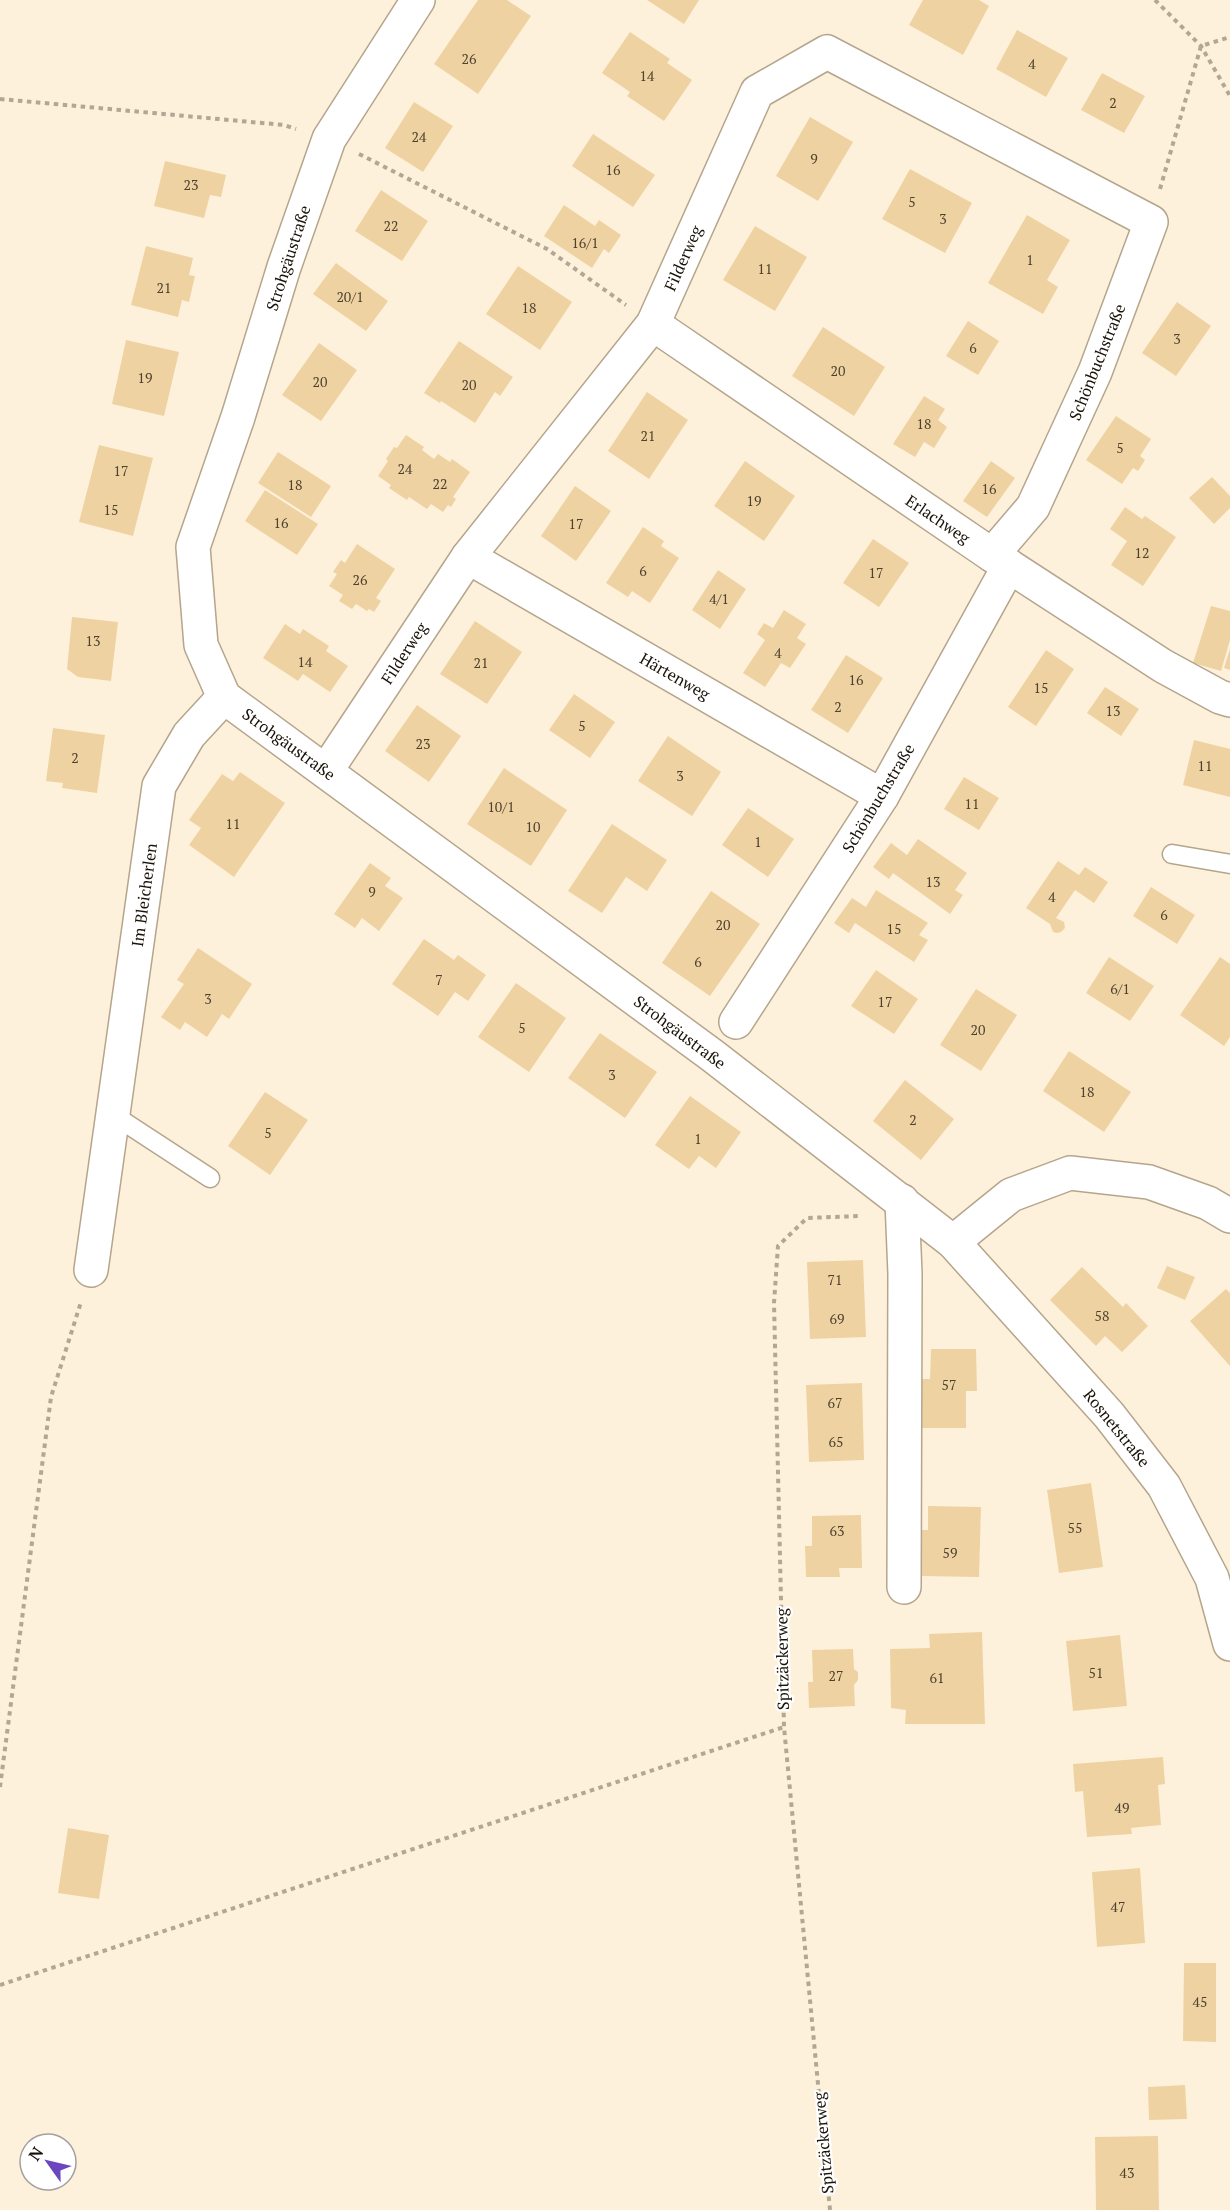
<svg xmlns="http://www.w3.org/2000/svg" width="1230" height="2210" viewBox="0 0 1230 2210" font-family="'PT Serif',serif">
  <rect width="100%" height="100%" fill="#fef1db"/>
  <!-- building -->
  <g fill="#efd2a2">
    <path d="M478,0H507L531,16L478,94L434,64Z"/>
    <path d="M647,0H699L684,24Z"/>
    <path d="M923,0H979L989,6L963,55L909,25Z"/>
    <path d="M1017,30L1068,58L1046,97L996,69Z"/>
    <path d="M630,32L670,59L667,63L692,80L664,121L627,96L630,92L602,73Z"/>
    <path d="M1102,73L1145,96L1124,133L1081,110Z"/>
    <path d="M414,102L453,126L423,172L385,148Z"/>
    <path d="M810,117L853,142L818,201L776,176Z"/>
    <path d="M593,134L655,175L633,207L572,166Z"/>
    <path d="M165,161L226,175L221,197L210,195L204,218L154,206Z"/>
    <path d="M910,169L972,203L945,253L882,219Z"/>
    <path d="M381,190L428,221L402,261L355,231Z"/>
    <path d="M564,205L595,226L599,220L621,235L609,253L604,249L592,268L544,236Z"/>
    <path d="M1027,215L1070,240L1047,280L1058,287L1043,314L988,283Z"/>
    <path d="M755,226L807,257L775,311L723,280Z"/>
    <path d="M146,246L193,258L189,275L195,276L189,302L182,300L178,317L131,305Z"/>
    <path d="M336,263L388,301L366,331L313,294Z"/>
    <path d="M518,266L572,302L540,350L486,314Z"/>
    <path d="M1177,302L1211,326L1176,376L1142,353Z"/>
    <path d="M968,321L999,341L978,375L946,356Z"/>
    <path d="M823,327L885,367L854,416L792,376Z"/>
    <path d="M126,340L179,352L164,416L112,404Z"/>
    <path d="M459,341L513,377L500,396L495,392L475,423L441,401L440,403L424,393Z"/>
    <path d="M319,343L357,370L321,421L282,395Z"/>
    <path d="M647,392L688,420L649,479L608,451Z"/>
    <path d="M924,396L945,409L938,420L947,427L934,448L924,442L915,457L893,444Z"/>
    <path d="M1116,416L1151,439L1140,456L1145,460L1138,471L1133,468L1122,484L1086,460Z"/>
    <path d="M406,435L424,447L422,450L434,459L438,454L450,462L452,459L470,472L453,497L456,499L451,507L448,505L443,512L431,504L427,509L409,497L407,500L389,488L391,485L378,476L388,461L386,459L394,447L397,448Z"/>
    <path d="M99,445L153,458L133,536L79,522Z"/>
    <path d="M278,452L331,486L311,517L258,483Z"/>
    <path d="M745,461L795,496L764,541L714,506Z"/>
    <path d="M991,461L1015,478L987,517L963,501Z"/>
    <path d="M1212,477L1230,496V508L1214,524L1189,498Z"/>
    <path d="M575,486L611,511L576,561L541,536Z"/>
    <path d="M265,490L318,524L297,555L245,521Z"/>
    <path d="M1125,507L1142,519L1145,516L1176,537L1143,586L1111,565L1127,541L1110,529Z"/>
    <path d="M643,527L664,541L661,546L679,558L650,603L632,591L628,597L606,583Z"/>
    <path d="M873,539L909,563L879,607L843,583Z"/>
    <path d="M357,544L395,569L376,598L381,601L374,612L369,609L367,611L356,604L352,609L339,601L343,595L329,586L337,574L333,572L341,560L345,563Z"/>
    <path d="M718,570L746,589L720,629L692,610Z"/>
    <path d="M1211,606L1230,611V640L1221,671L1193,663Z"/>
    <path d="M784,610L806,624L797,638L806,644L790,668L781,663L765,687L743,673L765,640L757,634L764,623L773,628Z"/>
    <path d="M72,617L118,622L111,681L78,677L67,669Z"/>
    <path d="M475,621L522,652L487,704L440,674Z"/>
    <path d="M285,624L300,634L303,629L329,646L326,651L348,666L330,692L303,674L298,681L263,658Z"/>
    <path d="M1230,649V670L1224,668Z"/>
    <path d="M1046,650L1074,669L1036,726L1008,707Z"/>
    <path d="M846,655L883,678L848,733L811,710Z"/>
    <path d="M1105,687L1139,709L1121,736L1087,713Z"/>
    <path d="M574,694L615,722L590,758L549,730Z"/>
    <path d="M417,705L461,736L429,782L385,751Z"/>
    <path d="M53,728L105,735L97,793L62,788L63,783L46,781Z"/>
    <path d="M668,736L721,772L692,816L638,781Z"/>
    <path d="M1194,740L1230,749V797L1183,785Z"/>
    <path d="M504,768L567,810L531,866L467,824Z"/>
    <path d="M240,772L285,803L234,877L189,845L201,828L189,820L222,774L233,781Z"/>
    <path d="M964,777L999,798L979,830L944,809Z"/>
    <path d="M748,808L794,839L768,877L722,845Z"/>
    <path d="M612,824L667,860L647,891L626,877L602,913L568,891Z"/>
    <path d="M918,839L967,873L955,890L963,895L950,914L893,873L889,879L873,867L891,843L907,855Z"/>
    <path d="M1058,861L1079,875L1085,867L1108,882L1094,903L1075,890L1056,918L1064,922L1065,928L1061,932L1057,933L1053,932L1050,924L1026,908Z"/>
    <path d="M370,863L391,878L385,886L403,898L379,931L362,918L355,928L334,914Z"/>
    <path d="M1151,887L1195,915L1177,944L1133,916Z"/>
    <path d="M876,890L928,923L919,935L928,940L914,962L855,923L849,933L834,923L852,898L866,907Z"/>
    <path d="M711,891L760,924L710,996L662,963Z"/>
    <path d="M424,939L454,960L458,955L486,975L468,1001L455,992L438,1016L392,984Z"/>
    <path d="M198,948L252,984L229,1019L222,1014L207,1037L185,1022L180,1030L161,1017L184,984L177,980Z"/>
    <path d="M1109,957L1154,986L1130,1021L1086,993Z"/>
    <path d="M1220,957L1230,964V1037L1224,1046L1180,1015Z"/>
    <path d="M876,970L918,999L894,1034L851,1006Z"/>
    <path d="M516,983L566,1018L529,1072L478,1037Z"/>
    <path d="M976,989L1017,1015L981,1071L940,1045Z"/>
    <path d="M600,1033L657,1072L625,1118L568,1078Z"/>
    <path d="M1069,1051L1131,1092L1104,1132L1043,1091Z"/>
    <path d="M905,1080L954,1119L921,1160L873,1121Z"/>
    <path d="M265,1092L308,1120L270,1175L228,1146Z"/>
    <path d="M690,1096L741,1132L716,1168L699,1156L689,1169L655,1145Z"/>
    <path d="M863,1260L866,1337L810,1339L807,1262Z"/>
    <path d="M1167,1266L1195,1277L1185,1300L1157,1288Z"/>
    <path d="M1082,1267L1123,1307L1126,1303L1148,1326L1122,1352L1105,1336L1096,1346L1050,1300Z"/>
    <path d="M1226,1289L1230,1293V1366L1190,1321Z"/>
    <path d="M931,1349H976L977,1391H966V1428H921V1379H930Z"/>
    <path d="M862,1383L864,1460L809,1462L806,1385Z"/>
    <path d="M1091,1483L1103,1567L1059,1573L1047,1490Z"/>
    <path d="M928,1506L981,1507L979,1577L920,1576L921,1530H928Z"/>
    <path d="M861,1515L862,1568H839L840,1577H806L805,1546H812V1516Z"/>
    <path d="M982,1632L985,1724H905L906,1710L891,1708L890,1649L930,1648L929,1634Z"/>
    <path d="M1120,1635L1127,1706L1073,1711L1066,1641Z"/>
    <path d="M853,1649L854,1669L858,1672V1680L854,1685L855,1706L809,1708L808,1682H813L812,1650Z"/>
    <path d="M1163,1757L1165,1784L1158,1785L1161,1825L1131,1828L1132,1834L1087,1837L1083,1791L1075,1792L1073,1764Z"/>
    <path d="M68,1828L109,1835L99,1899L58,1893Z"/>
    <path d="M1140,1868L1145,1943L1097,1947L1092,1872Z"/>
    <path d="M1184,1963H1216V2042L1183,2041Z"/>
    <path d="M1185,2085L1187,2119L1149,2120L1148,2087Z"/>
    <path d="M1158,2136L1159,2210H1096L1095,2137Z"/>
  </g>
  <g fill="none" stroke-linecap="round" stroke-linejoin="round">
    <defs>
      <g id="service">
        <path d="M1172,854L1230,864"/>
        <path d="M112,1114L210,1178"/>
      </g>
      <g id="minor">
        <path d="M418,0L329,139L284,267L238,417L193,547L201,645L224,697L713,1056L953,1242L1109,1415L1164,1486L1212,1578L1230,1644"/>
        <path d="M653,324L992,555L1163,666L1220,697L1230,700"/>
        <path d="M468,557L882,796"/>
        <path d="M326,771L468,557L653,324L757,92L827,52L1151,222L1095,372L1033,507L992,555"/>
        <path d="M736,1022L882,796L1009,566"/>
        <path d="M902,1201L905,1274L904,1587"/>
        <path d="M953,1242L1011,1195L1070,1173L1149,1182L1208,1203L1230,1216"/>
        <path d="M91,1270L159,786L189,735L224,697"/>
      </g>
    </defs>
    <!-- service casing -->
    <use href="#service" stroke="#b5a58c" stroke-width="21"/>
    <!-- minor casing -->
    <use href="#minor" stroke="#b5a58c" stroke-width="36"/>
    <!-- path -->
    <g stroke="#b1a795" stroke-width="4" stroke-dasharray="4.5 4.5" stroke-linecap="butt">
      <path d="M1155,0L1201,46L1230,96"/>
      <path d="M0,99L284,125L296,129"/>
      <path d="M359,154L547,249L626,305"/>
      <path d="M1160,189L1201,46L1230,37"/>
      <path d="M0,1787L51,1397L81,1302"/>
      <path d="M0,1985L784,1727"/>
      <path d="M830,2210L784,1727L774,1303L778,1246L807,1218L861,1216"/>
    </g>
    <!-- service -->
    <use href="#service" stroke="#fff" stroke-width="18"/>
    <!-- minor -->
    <use href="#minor" stroke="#fff" stroke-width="33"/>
  </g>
  <g text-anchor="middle" stroke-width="4.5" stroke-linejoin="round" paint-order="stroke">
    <!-- number labels -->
    <g font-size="14" fill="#4e422f">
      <text x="469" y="64">26</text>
      <text x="1032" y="69">4</text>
      <text x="647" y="81">14</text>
      <text x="1113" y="108">2</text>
      <text x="419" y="142">24</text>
      <text x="814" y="164">9</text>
      <text x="613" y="175">16</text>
      <text x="191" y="190">23</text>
      <text x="912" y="207">5</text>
      <text x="943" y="224">3</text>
      <text x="391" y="231">22</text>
      <text x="585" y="248">16/1</text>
      <text x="1030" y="265">1</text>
      <text x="765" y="274">11</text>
      <text x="164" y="293">21</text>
      <text x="350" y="302">20/1</text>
      <text x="529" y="313">18</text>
      <text x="1177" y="344">3</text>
      <text x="973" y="353">6</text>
      <text x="838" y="376">20</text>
      <text x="145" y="383">19</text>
      <text x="320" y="387">20</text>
      <text x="469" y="390">20</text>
      <text x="924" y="429">18</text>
      <text x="648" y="441">21</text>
      <text x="1120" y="453">5</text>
      <text x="405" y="474">24</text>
      <text x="121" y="476">17</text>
      <text x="440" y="489">22</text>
      <text x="295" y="490">18</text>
      <text x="989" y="494">16</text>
      <text x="754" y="506">19</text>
      <text x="111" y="515">15</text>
      <text x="281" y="528">16</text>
      <text x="576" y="529">17</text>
      <text x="1142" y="558">12</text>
      <text x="643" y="576">6</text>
      <text x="876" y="578">17</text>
      <text x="360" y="585">26</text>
      <text x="719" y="604">4/1</text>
      <text x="93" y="646">13</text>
      <text x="778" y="658">4</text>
      <text x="305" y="667">14</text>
      <text x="481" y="668">21</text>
      <text x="856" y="685">16</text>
      <text x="1041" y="693">15</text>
      <text x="838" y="712">2</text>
      <text x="1113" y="716">13</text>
      <text x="582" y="731">5</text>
      <text x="423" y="749">23</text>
      <text x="75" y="763">2</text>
      <text x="1205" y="771">11</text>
      <text x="680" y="781">3</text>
      <text x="972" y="809">11</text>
      <text x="501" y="812">10/1</text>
      <text x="233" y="829">11</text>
      <text x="533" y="832">10</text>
      <text x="758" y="847">1</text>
      <text x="933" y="887">13</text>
      <text x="372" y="897">9</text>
      <text x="1052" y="902">4</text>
      <text x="1164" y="920">6</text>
      <text x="723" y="930">20</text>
      <text x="894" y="934">15</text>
      <text x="698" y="967">6</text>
      <text x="439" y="985">7</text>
      <text x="1120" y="994">6/1</text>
      <text x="208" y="1004">3</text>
      <text x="885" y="1007">17</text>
      <text x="522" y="1033">5</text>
      <text x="978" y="1035">20</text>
      <text x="612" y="1080">3</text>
      <text x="1087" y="1097">18</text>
      <text x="913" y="1125">2</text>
      <text x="268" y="1138">5</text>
      <text x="698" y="1144">1</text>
      <text x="835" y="1285">71</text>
      <text x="1102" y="1321">58</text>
      <text x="837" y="1324">69</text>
      <text x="949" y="1390">57</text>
      <text x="835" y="1408">67</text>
      <text x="836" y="1447">65</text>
      <text x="1075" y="1533">55</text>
      <text x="837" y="1536">63</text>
      <text x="950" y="1558">59</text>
      <text x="1096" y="1678">51</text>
      <text x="836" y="1681">27</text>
      <text x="937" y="1683">61</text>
      <text x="1122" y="1813">49</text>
      <text x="1118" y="1912">47</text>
      <text x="1200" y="2007">45</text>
      <text x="1127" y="2178">43</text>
    </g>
    <!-- street labels -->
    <g font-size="16" fill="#181209" stroke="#fff">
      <text transform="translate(288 258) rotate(-72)" y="6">Strohgäustraße</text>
      <text transform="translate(683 258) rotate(-66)" y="6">Filderweg</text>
      <text transform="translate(1097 362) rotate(-68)" y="6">Schönbuchstraße</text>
      <text transform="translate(938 519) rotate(34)" y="6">Erlachweg</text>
      <text transform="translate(404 653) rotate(-57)" y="6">Filderweg</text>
      <text transform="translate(675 676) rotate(30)" y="6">Härtenweg</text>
      <text transform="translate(289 744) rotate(36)" y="6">Strohgäustraße</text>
      <text transform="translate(878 798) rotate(-59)" y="6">Schönbuchstraße</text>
      <text transform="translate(144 895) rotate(-82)" y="6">Im Bleicherlen</text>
      <text transform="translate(680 1032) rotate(37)" y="6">Strohgäustraße</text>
      <text transform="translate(1117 1428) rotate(51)" y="6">Rosnetstraße</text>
      <text transform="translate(782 1659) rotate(-91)" y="6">Spitzäckerweg</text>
      <text transform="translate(823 2143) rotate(-95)" y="6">Spitzäckerweg</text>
    </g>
  </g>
  <!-- north arrow -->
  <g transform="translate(48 2162) rotate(304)"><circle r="28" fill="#ffffff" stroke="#a3a09d" stroke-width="1.5"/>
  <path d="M0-4.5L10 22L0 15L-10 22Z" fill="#6b46be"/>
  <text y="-9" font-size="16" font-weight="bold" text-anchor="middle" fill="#181209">N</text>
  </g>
</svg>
